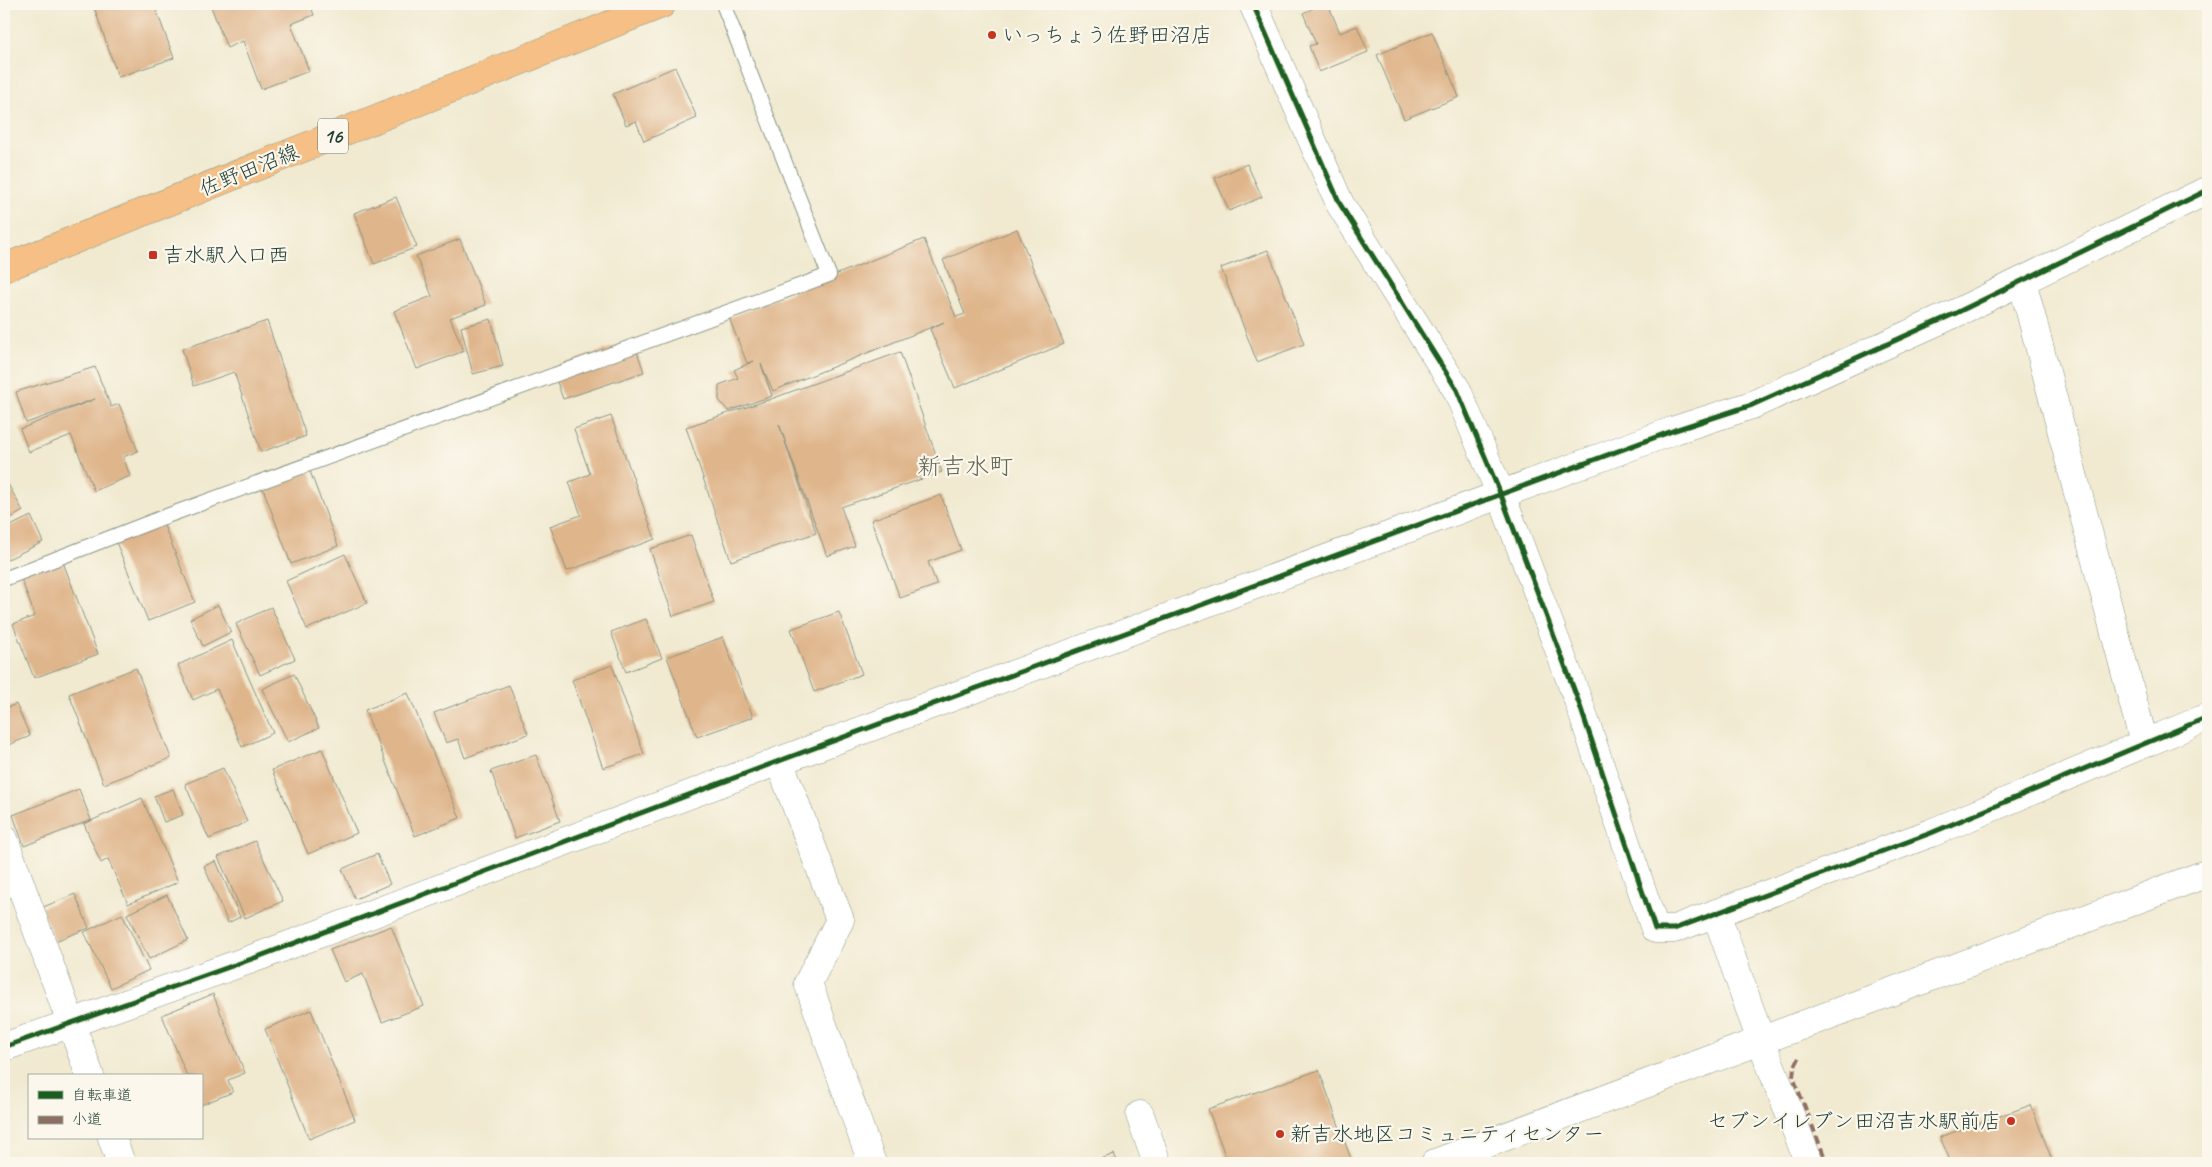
<svg xmlns="http://www.w3.org/2000/svg" width="2212" height="1167" viewBox="0 0 2212 1167" font-family="Caveat,'Klee One',sans-serif">
  <rect width="100%" height="100%" fill="#fbf7ec"/>
  <filter id="ink" filterUnits="userSpaceOnUse"><feTurbulence type="fractalNoise" baseFrequency=".02" numOctaves="2"/><feDisplacementMap in="SourceGraphic" scale="10" xChannelSelector="R" yChannelSelector="G"/><feConvolveMatrix kernelMatrix="1 2 1 2 8 2 1 2 1" color-interpolation-filters="sRGB"/></filter>
  <filter id="wash" filterUnits="userSpaceOnUse"><feTurbulence type="fractalNoise" baseFrequency=".0096" numOctaves="4" result="noise"/><feDisplacementMap in="SourceGraphic" scale="20" xChannelSelector="R" yChannelSelector="G"/><feGaussianBlur stdDeviation="1.12" result="paint"/><feColorMatrix in="noise" values="0 0 0 0 0 0 0 0 0 0 0 0 0 0 0 0 0 1.4 0 .05"/><feComposite in="paint" operator="in"/></filter>
  <g filter="url(#wash)">
    <rect width="100%" height="100%" fill="#f1ead1"/>
    <g id="blocks">
      <!-- building -->
      <g fill="#dfb58b">
        <path d="M93,4H154L174,58L118,77Z"/>
        <path d="M210,4H310L314,15L291,24L309,71L261,89L243,41L227,48Z"/>
        <path d="M1324,4H1328L1340,33L1357,26L1368,52L1319,72L1309,46L1316,44L1303,13Z"/>
        <path d="M1432,32L1459,97L1404,119L1377,55Z"/>
        <path d="M675,67L697,118L644,141L636,121L626,125L613,94Z"/>
        <path d="M1247,164L1262,197L1229,211L1215,178Z"/>
        <path d="M396,197L417,247L374,264L354,213Z"/>
        <path d="M1017,229L1064,344L955,388L930,329L944,322L773,391L761,364L772,396L728,411L719,400V385L738,378L734,370L754,361L747,363L729,318L924,239L956,317L965,314L943,260Z"/>
        <path d="M460,239L486,305L450,318L464,351L417,369L394,311L432,296L416,256Z"/>
        <path d="M1268,250L1304,344L1257,362L1221,268Z"/>
        <path d="M491,319L503,366L473,374L461,327Z"/>
        <path d="M267,321L306,436L261,452L234,372L194,386L182,349Z"/>
        <path d="M633,340L644,372L563,399L552,368Z"/>
        <path d="M900,352L942,472L841,507L855,546L827,556L779,424L816,533L731,561L686,427L771,399Z"/>
        <path d="M95,367L111,407L119,404L138,451L123,457L130,476L94,491L71,435L29,452L20,429L95,399L26,423L16,392Z"/>
        <path d="M611,416L655,539L567,571L550,526L581,515L569,482L590,474L574,429Z"/>
        <path d="M308,466L338,546L291,564L261,483Z"/>
        <path d="M4,477L23,511L4,522Z"/>
        <path d="M941,495L961,550L928,562L937,585L900,598L871,520Z"/>
        <path d="M31,516L43,542L4,561V529Z"/>
        <path d="M161,518L195,602L148,621L114,537Z"/>
        <path d="M691,535L714,602L673,616L650,549Z"/>
        <path d="M345,554L367,603L307,629L286,581Z"/>
        <path d="M61,557L98,654L34,678L13,624L35,616L19,573Z"/>
        <path d="M218,605L231,632L203,646L190,619Z"/>
        <path d="M271,607L295,659L260,675L236,624Z"/>
        <path d="M839,612L862,674L814,692L791,629Z"/>
        <path d="M646,619L662,658L626,672L611,632Z"/>
        <path d="M723,637L753,717L697,737L667,657Z"/>
        <path d="M232,640L273,733L242,747L217,689L193,700L178,665Z"/>
        <path d="M612,665L644,754L603,768L572,680Z"/>
        <path d="M136,668L171,758L104,784L69,694Z"/>
        <path d="M294,674L319,728L288,742L262,689Z"/>
        <path d="M509,685L528,734L465,758L458,739L446,743L434,713Z"/>
        <path d="M408,693L460,818L415,836L365,710Z"/>
        <path d="M16,704L30,736L4,747V709Z"/>
        <path d="M322,749L357,833L308,854L272,770Z"/>
        <path d="M536,755L560,821L515,838L491,771Z"/>
        <path d="M223,768L247,822L209,839L185,784Z"/>
        <path d="M79,789L91,820L24,846L13,815Z"/>
        <path d="M173,789L183,815L164,822L154,796Z"/>
        <path d="M142,798L178,882L128,904L108,859L101,863L84,824Z"/>
        <path d="M255,841L283,901L245,918L218,857Z"/>
        <path d="M377,854L390,884L355,899L342,869Z"/>
        <path d="M216,861L240,917L228,923L204,866Z"/>
        <path d="M75,894L89,928L55,941L41,908Z"/>
        <path d="M167,895L188,940L149,959L127,914Z"/>
        <path d="M122,914L149,970L111,988L84,932Z"/>
        <path d="M391,926L424,1006L382,1022L363,974L344,982L330,950Z"/>
        <path d="M213,994L245,1073L228,1080L233,1092L201,1105V1076H187L162,1015Z"/>
        <path d="M311,1010L355,1120L309,1139L265,1029Z"/>
        <path d="M1319,1070L1351,1159L1340,1163H1228L1208,1109Z"/>
        <path d="M2031,1105L2052,1160L2045,1163H1951L1940,1137Z"/>
        <path d="M1114,1154L1118,1163H1091Z"/>
      </g>
    </g>
  </g>
  <g filter="url(#ink)">
    <use href="#blocks" fill-opacity="0" stroke="#889482" stroke-width="1"/>
    <g fill="none" stroke-linecap="round" stroke-linejoin="round">
      <defs>
        <path id="service" d="M4,579L161,518L829,275L723,4"/>
        <g id="minor">
          <path d="M1253,4L1340,204L1457,390L1501,495L1579,703L1655,929H1674L1931,833L2208,717"/>
          <path d="M2022,281L2144,743"/>
          <path d="M779,761L840,920L808,983L872,1163"/>
          <path d="M4,839L71,1023"/>
          <path d="M1716,913L1761,1041L1809,1163"/>
          <path d="M4,1047L260,956L779,761L1675,430L1752,405L1956,313L2208,190"/>
          <path d="M1140,1115L1157,1163"/>
        </g>
        <g id="tertiary">
          <path d="M71,1023L90,1076"/>
          <path d="M112,1138L121,1163"/>
          <path d="M1435,1163L2208,873"/>
        </g>
        <path id="primary" d="M4,268L662,4"/>
      </defs>
      <!-- service casing -->
      <use href="#service" stroke="#889482" stroke-width="16"/>
      <!-- minor casing -->
      <use href="#minor" stroke="#889482" stroke-width="29"/>
      <!-- tertiary casing -->
      <use href="#tertiary" stroke="#889482" stroke-width="29"/>
      <!-- primary casing -->
      <use href="#primary" stroke="#889482" stroke-width="29"/>
      <!-- service -->
      <use href="#service" stroke="#fff" stroke-width="14"/>
      <!-- minor -->
      <use href="#minor" stroke="#fff" stroke-width="28"/>
      <!-- tertiary -->
      <use href="#tertiary" stroke="#fff" stroke-width="28"/>
      <!-- primary -->
      <use href="#primary" stroke="#f5bf86" stroke-width="28"/>
      <!-- quiet -->
      <path stroke="#8d6e63" stroke-width="4" stroke-dasharray="8 4" stroke-linecap="butt" d="M1799,1058L1794,1068L1793,1077L1827,1163"/>
      <defs>
        <g id="cycleway">
          <path d="M1253,4L1340,204L1457,390L1501,495L1579,703L1655,929H1674L1931,833L2208,717"/>
          <path d="M4,1047L260,956L779,761L1675,430L1752,405L1956,313L2208,190"/>
        </g>
      </defs>
      <!-- cycleway casing -->
      <use href="#cycleway" stroke="#fbf7ec" stroke-width="8"/>
      <!-- cycleway -->
      <use href="#cycleway" stroke="#1b5e20" stroke-width="5"/>
    </g>
  </g>
  <!-- markers -->
  <g fill="#c8321e" stroke="#fbf7ec" stroke-width="2">
    <circle cx="992" cy="35" r="5"/>
    <rect x="148" y="250" width="10" height="10" rx="2.5"/>
    <circle cx="2011" cy="1121" r="5"/>
    <circle cx="1280" cy="1134" r="5"/>
  </g>
  <g text-anchor="middle" stroke-width="4.5" stroke-linejoin="round" paint-order="stroke">
    <!-- shield labels -->
    <rect fill="#fbf7ec" stroke="#61756b" stroke-width="1" x="318" y="118.5" width="30" height="35" rx="4"/>
    <g font-size="20" font-weight="bold" fill="#1f3d34">
      <text x="333" y="143">16</text>
    </g>
    <!-- poi labels -->
    <g font-size="21" fill="#1f3d34" stroke="#fbf7ec" text-anchor="start">
      <text x="1002" y="42">いっちょう佐野田沼店</text>
      <text x="163" y="262">吉水駅入口西</text>
      <text x="2001" y="1128" text-anchor="end">セブンイレブン田沼吉水駅前店</text>
      <text x="1290" y="1141">新吉水地区コミュニティセンター</text>
    </g>
    <!-- street labels -->
    <g font-size="21" fill="#1f3d34" stroke="#fbf7ec">
      <text transform="translate(249 170) rotate(-22)" y="7">佐野田沼線</text>
    </g>
    <!-- quarter labels -->
    <g font-size="24" fill="#626752" stroke="#fbf7ec">
      <text x="965" y="474">新吉水町</text>
    </g>
  </g>
  <!-- margin -->
  <rect width="2212" height="1167" fill="none" stroke="#fbf7ec" stroke-width="20"/>
  <!-- legend -->
  <rect x="28" y="1074" width="175" height="65" fill="#fbf7ec" stroke="#a3ada2"/>
  <rect x="38" y="1091" width="25" height="8" fill="#1b5e20" stroke="#a3ada2"/>
  <text x="72" y="1100" font-size="15" fill="#1f3d34">自転車道</text>
  <rect x="38" y="1116" width="25" height="8" fill="#8d6e63" stroke="#a3ada2"/>
  <text x="72" y="1124" font-size="15" fill="#1f3d34">小道</text>
</svg>
